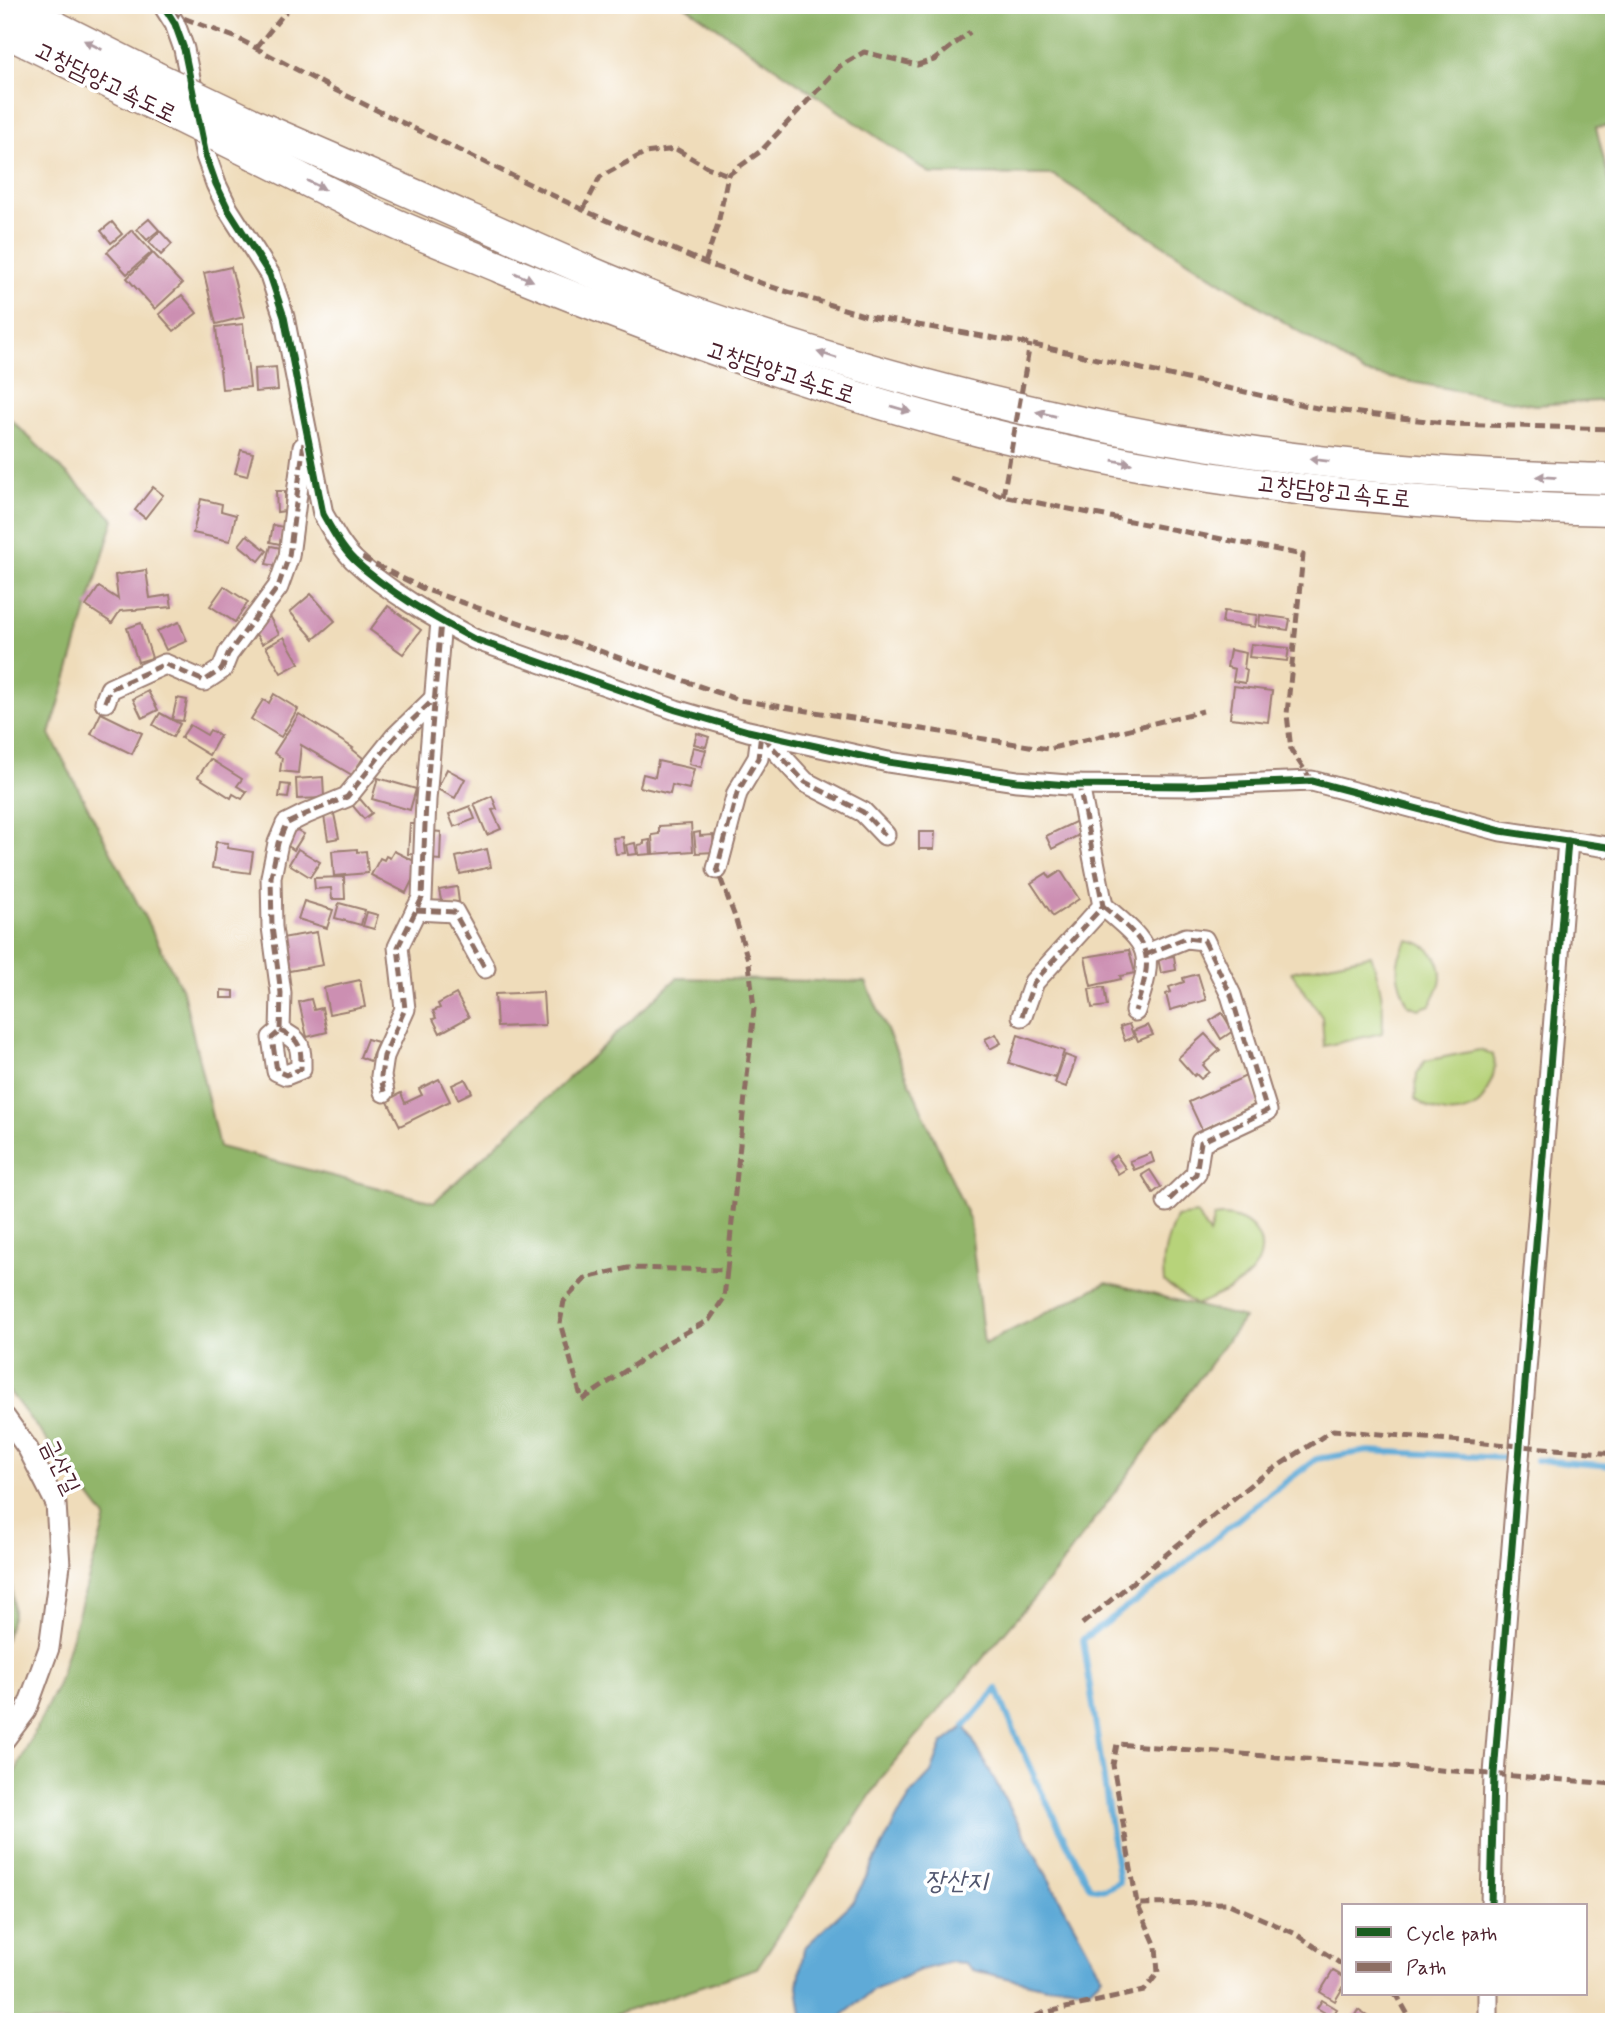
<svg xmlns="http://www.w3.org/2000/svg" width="1619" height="2027" viewBox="0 0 1619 2027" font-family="Mynerve,'Poor Story',sans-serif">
  <rect width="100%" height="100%" fill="#fff"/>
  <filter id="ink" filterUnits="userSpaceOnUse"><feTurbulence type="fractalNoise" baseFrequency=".0143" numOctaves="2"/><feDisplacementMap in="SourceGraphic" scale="14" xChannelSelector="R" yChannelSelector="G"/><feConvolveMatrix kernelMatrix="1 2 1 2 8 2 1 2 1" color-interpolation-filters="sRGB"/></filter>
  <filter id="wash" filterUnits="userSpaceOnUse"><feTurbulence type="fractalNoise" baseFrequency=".00686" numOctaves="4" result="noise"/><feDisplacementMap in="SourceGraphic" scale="28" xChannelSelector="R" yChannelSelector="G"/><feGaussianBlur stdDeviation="1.57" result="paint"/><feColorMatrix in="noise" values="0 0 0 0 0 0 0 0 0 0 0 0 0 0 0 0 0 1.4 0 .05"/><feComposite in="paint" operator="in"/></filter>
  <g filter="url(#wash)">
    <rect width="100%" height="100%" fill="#efdcba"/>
    <!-- green -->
    <g fill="#b7d37a" stroke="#807952" stroke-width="2">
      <path d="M1408,940C1427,943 1442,957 1441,979C1440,987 1434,997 1430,1005L1419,1009L1408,1005C1397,981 1391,963 1408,940Z"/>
      <path d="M1371,955C1380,981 1385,1005 1382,1033L1324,1046L1322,1017L1291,972Z"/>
      <path d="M1479,1050L1493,1054C1497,1066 1494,1076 1489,1086C1486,1092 1483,1101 1478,1105C1457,1120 1433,1113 1415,1099L1417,1074L1425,1061Z"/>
      <path d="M1197,1214L1209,1235L1214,1217C1249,1210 1277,1244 1251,1273C1236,1289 1215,1296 1196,1305L1164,1282C1161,1258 1167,1239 1176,1217Z"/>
    </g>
    <!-- forest -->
    <g fill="#91b56a" stroke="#6e6a4a" stroke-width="2">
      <path d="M684,5H1614V125L1596,127L1614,201V400L1535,405L1364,373L1053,175L931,174Z"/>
      <path d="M5,414L114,519L50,734L183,991L219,1147L434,1202L677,978L866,982L970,1221L984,1344L1107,1282L1244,1318L1055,1573L883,1776L757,1968L593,2022H5V1793L58,1684L106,1518L5,1386Z"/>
      <path d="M5,1500L9,1507L13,1614L5,1641Z"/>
    </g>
    <!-- water -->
    <path fill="#5eaad7" stroke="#546481" stroke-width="2" d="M965,1726L1102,1976L1089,1989L1063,1985L1046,1987L973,1970L965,1963L951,1962L920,1970L874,1990L834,2022H803L798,1986L804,1948L853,1902L898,1816L913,1792L931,1773L942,1744Z"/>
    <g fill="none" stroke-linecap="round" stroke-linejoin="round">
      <!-- stream -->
      <g stroke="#5eaad7" stroke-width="6">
        <path d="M1536,1460L1614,1466"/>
        <path d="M965,1726L997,1689C1023,1757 1055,1822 1090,1887L1105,1889L1119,1882L1083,1639L1169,1577L1254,1506L1316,1459L1368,1451L1504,1458"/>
      </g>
    </g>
    <g id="blocks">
      <!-- building -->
      <g fill="#cc8fb2">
        <path d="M149,219L159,230L147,240L137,229Z"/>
        <path d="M112,222L122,234L111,243L101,231Z"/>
        <path d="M132,230L152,252L127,274L107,252Z"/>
        <path d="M160,231L172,244L161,255L149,242Z"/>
        <path d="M153,253L182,284L155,309L127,278Z"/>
        <path d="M231,267L244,317L216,324L204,273Z"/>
        <path d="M182,295L197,313L174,331L159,314Z"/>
        <path d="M243,324L250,387L222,389L216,327Z"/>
        <path d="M276,367L278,390L255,392L254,369Z"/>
        <path d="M241,450L253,453L247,476L235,473Z"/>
        <path d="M153,487L163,495L145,518L135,510Z"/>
        <path d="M276,491H285V511L277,512Z"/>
        <path d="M201,499L222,504L221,511L236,515L230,541L193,533Z"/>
        <path d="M273,525L283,527L280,544L270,542Z"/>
        <path d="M247,535L267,551L259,561L239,545Z"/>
        <path d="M271,546L281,548L277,566L266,564Z"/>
        <path d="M146,570L150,598L170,595L172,607L120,611L112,623L86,606L99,587L118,599L115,575Z"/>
        <path d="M224,586L248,602L235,622L210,606Z"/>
        <path d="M311,594L335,621L314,639L290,612Z"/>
        <path d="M388,606L421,630L403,654L370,630Z"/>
        <path d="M1224,611L1257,615L1255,627L1222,623Z"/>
        <path d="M1260,615L1290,619L1288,630L1259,626Z"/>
        <path d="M269,616L279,634L262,644L251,626Z"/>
        <path d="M179,622L187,641L166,650L157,631Z"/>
        <path d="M141,623L152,658L138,662L127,628Z"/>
        <path d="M284,637L299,663L281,673L266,647Z"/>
        <path d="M1251,644L1289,648L1287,661L1249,657Z"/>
        <path d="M1230,650L1246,653L1244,668L1247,670L1245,683L1233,681L1235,669L1227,667Z"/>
        <path d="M1234,686L1272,691L1268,722L1230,718Z"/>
        <path d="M148,691L158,710L142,718L133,699Z"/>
        <path d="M274,694L298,709L281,737L251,719L263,700L269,703Z"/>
        <path d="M177,698L187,700L183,721L172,720Z"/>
        <path d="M101,713L142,733L132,754L91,734Z"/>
        <path d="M160,713L180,724L173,737L153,725Z"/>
        <path d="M299,714L353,748L352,749L363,758L352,775L301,745L298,773L280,771L282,758L274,753Z"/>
        <path d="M190,725L207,735L210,730L220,736L209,755L181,738Z"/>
        <path d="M697,733L709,737L706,747L694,744Z"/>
        <path d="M693,747L706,750L701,767L689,764Z"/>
        <path d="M210,759L242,779L237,786L247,792L242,799L233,794L231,798L198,777Z"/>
        <path d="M658,761L694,769L689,789L672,785L670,794L640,787L643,774L655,777Z"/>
        <path d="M447,769L465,779L455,798L437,789Z"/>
        <path d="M323,777L324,798L297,799L296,779Z"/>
        <path d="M378,778L416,789L410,810L372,799Z"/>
        <path d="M281,784L290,785L288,798L279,797Z"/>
        <path d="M492,796L497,809L492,810L501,829L487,835L474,804Z"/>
        <path d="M360,799L372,813L364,819L352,805Z"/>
        <path d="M470,806L475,819L454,827L449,814Z"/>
        <path d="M334,814L339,838L328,840L324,816Z"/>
        <path d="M1077,821L1083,833L1052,849L1046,836Z"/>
        <path d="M410,824H422L421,855L408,854Z"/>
        <path d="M691,824L693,851L653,854L652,835L659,834V826Z"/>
        <path d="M295,829L304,834L294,850L285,844Z"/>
        <path d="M430,831L441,832L440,860L429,859Z"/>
        <path d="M700,832V836L713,835L714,852L696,853L694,833Z"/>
        <path d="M919,832H935L934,849H919Z"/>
        <path d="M623,837L625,853L616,854L613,838Z"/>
        <path d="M650,840L651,854L639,855L638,845L644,844V841Z"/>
        <path d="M216,842L228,843L227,848L253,852L250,873L212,868Z"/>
        <path d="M635,843L637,854L628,855L626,845Z"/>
        <path d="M298,849L320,862L310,877L289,864Z"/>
        <path d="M357,849V852L366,851L368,873L334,876L332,851Z"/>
        <path d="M487,849L491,867L460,874L456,857Z"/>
        <path d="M394,851L420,864L406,893L371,875L380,858L384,860L386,856L390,858Z"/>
        <path d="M1061,871L1079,899L1053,916L1031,883L1047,873L1050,878Z"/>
        <path d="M344,877L345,899H332L331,888L315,889L314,878Z"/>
        <path d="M457,887L459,902L442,905L439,890Z"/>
        <path d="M304,901L333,910L327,928L298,919Z"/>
        <path d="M339,903L365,910L361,925L335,918Z"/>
        <path d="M367,912L378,915L374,929L363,926Z"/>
        <path d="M317,932L323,965L289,971L282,938Z"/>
        <path d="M1129,950L1135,973L1120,976L1121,979L1091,986L1085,957Z"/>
        <path d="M1174,956L1176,970L1161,973L1158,958Z"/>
        <path d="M1198,974L1206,1000L1170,1010L1166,994L1171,992L1169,987L1184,982L1183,978Z"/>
        <path d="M360,980L365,1007L329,1014L324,988Z"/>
        <path d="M1104,987L1107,1006L1092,1008L1089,989Z"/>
        <path d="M221,990L234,991V998H221Z"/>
        <path d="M543,992L545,1025L497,1027L495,994Z"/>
        <path d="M456,994L469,1017L440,1033L433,1019L436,1018L433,1011L440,1008L438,1004Z"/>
        <path d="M311,999L314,1010L322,1008L327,1032L307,1037L299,1002Z"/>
        <path d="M1222,1013L1233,1031L1221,1039L1210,1021Z"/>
        <path d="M1129,1024L1134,1037L1125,1041L1120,1027Z"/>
        <path d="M1148,1025L1153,1035L1138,1041L1133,1031Z"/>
        <path d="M996,1034L1001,1043L990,1049L985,1039Z"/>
        <path d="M1205,1034L1220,1050L1203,1065L1209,1072L1201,1079L1196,1074L1194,1076L1178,1058Z"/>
        <path d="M1018,1035L1064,1051L1055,1078L1009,1063Z"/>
        <path d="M367,1039L378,1042L370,1061L360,1057Z"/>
        <path d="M1065,1055L1076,1059L1066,1087L1055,1083Z"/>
        <path d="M1246,1076L1259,1103L1202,1130L1189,1102Z"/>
        <path d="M439,1079L450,1101L400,1126L387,1100L401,1093L405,1103L422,1095L419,1089Z"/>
        <path d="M465,1079L472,1092L458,1099L452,1085Z"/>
        <path d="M1151,1153L1154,1162L1134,1170L1130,1161Z"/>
        <path d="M1116,1155L1126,1169L1118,1174L1109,1160Z"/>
        <path d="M1150,1170L1161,1187L1153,1193L1142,1175Z"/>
        <path d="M1333,1971L1344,1977V1986L1335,2001L1320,1992Z"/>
        <path d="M1322,2000L1337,2009L1332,2017L1317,2008Z"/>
        <path d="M1358,2010L1376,2022H1351Z"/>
      </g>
    </g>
  </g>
  <g filter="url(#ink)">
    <use href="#blocks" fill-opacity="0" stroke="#9c7e72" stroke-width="2"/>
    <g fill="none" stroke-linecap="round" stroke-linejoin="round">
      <defs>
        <g id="minor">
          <path d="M163,5L175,24L184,49L206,156L216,184L228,209L270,275L284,317L323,514C332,530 341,547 354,560C388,592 433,617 474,639L676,710L748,731L888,762L1017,781L1068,785L1190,786L1312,781L1501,831L1614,848"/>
          <path d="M105,702L110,689L165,664L204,681L222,669L228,654L278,587L289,556L303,447"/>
          <path d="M761,734L805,782L863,812L885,835"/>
          <path d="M717,869L737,793L758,758L761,734"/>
          <path d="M1103,906C1150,946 1156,949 1135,1011"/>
          <path d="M416,910L454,912L485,968"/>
          <path d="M1147,954L1186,938L1204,940L1231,995L1267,1111L1201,1142L1196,1174L1167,1202"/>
          <path d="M1022,1016L1034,982L1103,906L1079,785"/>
          <path d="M280,1031C302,1040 301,1048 301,1069L286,1075L277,1071L272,1038L280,1031L281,993L272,927L271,877L278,843L286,824L306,814L347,797L395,737L435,698"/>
          <path d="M384,1092L381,1076L384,1056L405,1009L398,947L422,898L426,800L441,621"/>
          <path d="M5,1417L28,1449L56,1504L60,1565L49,1648L26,1711L5,1739"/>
          <path d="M1491,1906L1494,1774L1568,841"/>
          <path d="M1488,2022V1994"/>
        </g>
        <g id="highway">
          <path d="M13,5L154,76"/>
          <path d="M5,32L150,103"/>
          <path d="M262,128C331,158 401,188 470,219C543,251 616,285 692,312C858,370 1030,417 1205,445C1339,468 1478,476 1614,479"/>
          <path d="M255,155C300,177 344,201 389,221C426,238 464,252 501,268C657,332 815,389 979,431C1182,482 1404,507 1614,510"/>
        </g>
      </defs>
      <!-- minor casing -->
      <use href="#minor" stroke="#9c7e72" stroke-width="23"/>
      <!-- highway casing -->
      <use href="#highway" stroke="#9c7e72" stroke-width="33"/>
      <!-- minor -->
      <use href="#minor" stroke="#fff" stroke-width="19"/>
      <!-- highway -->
      <use href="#highway" stroke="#fff" stroke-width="30"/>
      <defs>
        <g id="highway-bridge">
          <path d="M154,76L262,128"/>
          <path d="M150,103L255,155"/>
        </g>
      </defs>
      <!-- highway-bridge casing -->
      <use href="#highway-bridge" stroke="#9c7e72" stroke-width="33" stroke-linecap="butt"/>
      <!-- highway-bridge -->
      <use href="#highway-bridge" stroke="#fff" stroke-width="30"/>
      <!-- quiet -->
      <g stroke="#8d6e63" stroke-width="5" stroke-dasharray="10 5" stroke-linecap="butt">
        <path d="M170,13L237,38L337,91L583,210L705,263L772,287L870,317L1030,344L1317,408L1452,424L1614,429"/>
        <path d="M256,48L291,5"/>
        <path d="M583,210L600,177L644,153L676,149L707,167L728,175"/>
        <path d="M705,263L718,224L728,175L761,151L840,66L864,52L917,65L934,60L970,32"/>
        <path d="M950,478L1003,496L1303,555L1287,714L1291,750L1312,781"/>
        <path d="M1003,496L1030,344"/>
        <path d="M362,558L424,589L739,700L1048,749L1203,711"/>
        <path d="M105,702L110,689L165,664L204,681L222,669L228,654L278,587L289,556L304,442"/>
        <path d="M763,737L805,782L863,812L885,835"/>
        <path d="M1103,906C1150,946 1156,949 1135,1011"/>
        <path d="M416,910L454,912L485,968"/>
        <path d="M1147,954L1186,938L1204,940L1231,995L1267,1111L1201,1142L1196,1174L1167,1202"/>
        <path d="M1022,1016L1034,982L1103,906L1079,785"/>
        <path d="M280,1031C302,1040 301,1048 301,1069L286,1075L277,1071L272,1038L280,1031L281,993L272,927L271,877L278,843L286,824L306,814L347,797L395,737L435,698"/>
        <path d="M384,1092L381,1076L384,1056L405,1009L398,947L422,898L426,800L441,621"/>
        <path d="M727,1270L724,1298L709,1320L668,1342L582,1400L560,1323L564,1301L586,1278L628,1268L727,1270L754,1009L749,963L735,917L717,869L737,793L758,758L761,734"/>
        <path d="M1082,1624L1255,1481L1333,1430L1614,1454"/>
        <path d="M1344,1966L1296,1934L1227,1903L1137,1904L1113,1765L1117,1744L1614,1784"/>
        <path d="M1393,1994L1398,1997L1412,2022"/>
        <path d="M1022,2022L1043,2013L1144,1991L1158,1973L1156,1946L1137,1904"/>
      </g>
      <defs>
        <g id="cycleway">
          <path d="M163,5L175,24L184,49L206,156L216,184L228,209L270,275L284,317L323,514C332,530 341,547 354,560C388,592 433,617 474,639L676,710L748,731L888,762L1017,781L1068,785L1190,786L1312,781L1501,831L1614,848"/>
          <path d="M1491,1906L1494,1774L1568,841"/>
        </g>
      </defs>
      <!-- cycleway casing -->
      <use href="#cycleway" stroke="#fff" stroke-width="11"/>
      <!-- cycleway -->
      <use href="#cycleway" stroke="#1b5e20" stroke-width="7"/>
    </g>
    <!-- one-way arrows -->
    <defs><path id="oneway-solid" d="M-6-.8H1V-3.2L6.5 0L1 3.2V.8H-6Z" transform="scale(1.75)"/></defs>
    <g fill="#ae9aa0">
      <use href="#oneway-solid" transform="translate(93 45) rotate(-153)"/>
      <use href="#oneway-solid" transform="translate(316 185) rotate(26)"/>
      <use href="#oneway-solid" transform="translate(524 277) rotate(23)"/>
      <use href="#oneway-solid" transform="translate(827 355) rotate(-163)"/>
      <use href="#oneway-solid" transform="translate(901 409) rotate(16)"/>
      <use href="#oneway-solid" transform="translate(1046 414) rotate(-167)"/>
      <use href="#oneway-solid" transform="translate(1319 460) rotate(-173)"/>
      <use href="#oneway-solid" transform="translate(1122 462) rotate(10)"/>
      <use href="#oneway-solid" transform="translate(1546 477) rotate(-177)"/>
    </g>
  </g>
  <g text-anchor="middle" stroke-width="7" stroke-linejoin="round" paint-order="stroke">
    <!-- street labels -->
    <g font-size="24" fill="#4a1f2b" stroke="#fff">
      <text transform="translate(106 82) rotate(26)" y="8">고창담양고속도로</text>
      <text transform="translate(781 372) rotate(18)" y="8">고창담양고속도로</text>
      <text transform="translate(1334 491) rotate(6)" y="8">고창담양고속도로</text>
      <text transform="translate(61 1466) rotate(64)" y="8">금산길</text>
    </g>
    <!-- water labels -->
    <g font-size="26" font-style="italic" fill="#525770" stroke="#fff">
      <text x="956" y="1889">장산지</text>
    </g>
  </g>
  <!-- margin -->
  <rect width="1619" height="2027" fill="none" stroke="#fff" stroke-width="28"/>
  <!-- legend -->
  <rect x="1342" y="1904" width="245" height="91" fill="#ffffff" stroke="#b7a5aa" stroke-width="2"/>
  <rect x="1356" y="1927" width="35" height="10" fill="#1b5e20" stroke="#b7a5aa" stroke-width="2"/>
  <text x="1406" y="1940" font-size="21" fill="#4a1f2b">Cycle path</text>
  <rect x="1356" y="1962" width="35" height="10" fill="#8d6e63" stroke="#b7a5aa" stroke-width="2"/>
  <text x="1406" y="1974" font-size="21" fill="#4a1f2b">Path</text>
</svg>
